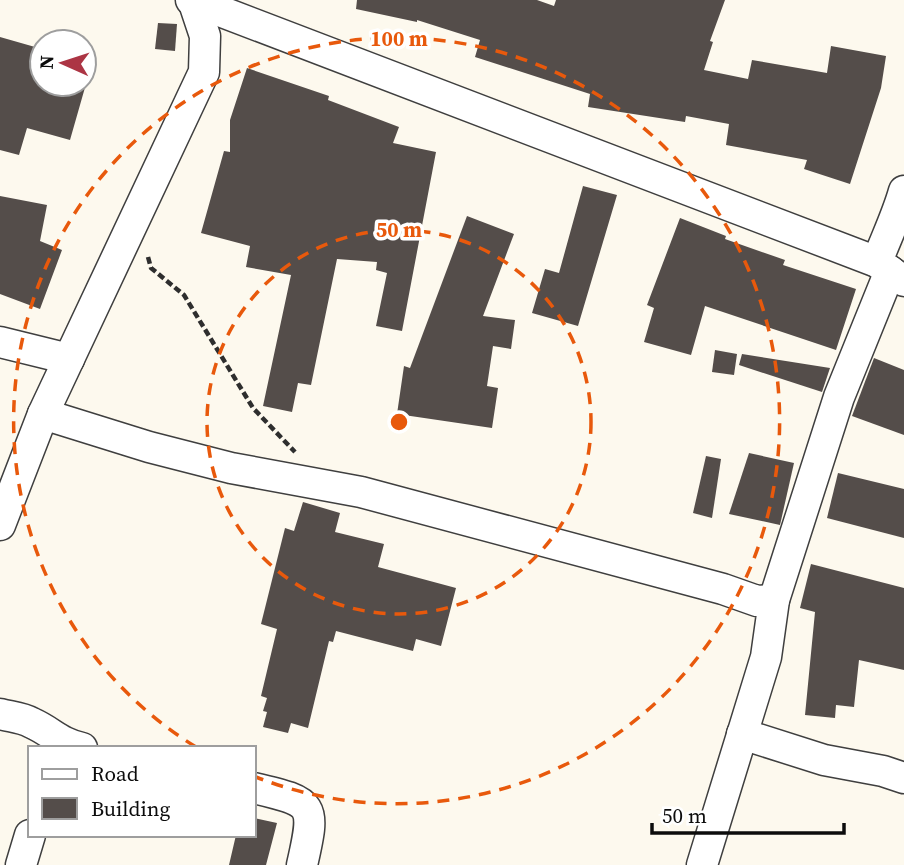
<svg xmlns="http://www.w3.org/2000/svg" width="904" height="865" viewBox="0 0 904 865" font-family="'Source Serif 4',serif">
  <rect width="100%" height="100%" fill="#fdf9ee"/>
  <!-- building -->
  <g fill="#544d4a">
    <path d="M357,0H537L554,6L556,0H725L710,41L713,42L704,70L748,79L752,60L827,73L831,46L886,56L881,88L850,184L804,169L807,160L726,145L729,124L686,116L685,122L588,107L590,94L475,57L480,40L417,20V22L356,9Z"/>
    <path d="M158,23L177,24L175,51L155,49Z"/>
    <path d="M0,37L42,49V84H86L70,140L27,128L19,155L0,150Z"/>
    <path d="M247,68L329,96L328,100L399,127L393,143L436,152L402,331L376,326L387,273L376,270L377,262L337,259L311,385L298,383L292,412L263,406L291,275L246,267L250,246L201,233L224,151L230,152V120Z"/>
    <path d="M583,186L617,195L578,326L532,313L545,269L559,273Z"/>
    <path d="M0,196L47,205L40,241L62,250L40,309L0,294Z"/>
    <path d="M467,216L514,234L483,316L515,320L511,349L493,346L487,386L498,388L492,428L397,414L404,366L410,368Z"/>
    <path d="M680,218L726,236L725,239L785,260L783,265L856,289L836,350L705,306L691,355L644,342L654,308L647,305Z"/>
    <path d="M715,350L737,354L734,375L712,372Z"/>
    <path d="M742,354L830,368L822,392L739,365Z"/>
    <path d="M874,358L904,370V435L852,416Z"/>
    <path d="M749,453L794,463L780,525L729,514Z"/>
    <path d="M706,456L721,459L712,518L693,513Z"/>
    <path d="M838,473L904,489V538L827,518Z"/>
    <path d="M303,502L340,513L335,532L384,544L378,567L456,588L441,646L416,639L413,651L336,631L333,642L329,641L308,728L291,723L288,733L263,727L267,712L263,711L267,698L261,696L277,629L261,624L285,528L294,531Z"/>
    <path d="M811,564L904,588V670L859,660L854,707L836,705L835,718L805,715L815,612L800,608Z"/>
    <path d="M254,818L277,823L266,865H229L236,835H254Z"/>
  </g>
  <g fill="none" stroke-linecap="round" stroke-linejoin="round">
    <defs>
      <g id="minor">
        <path d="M191,0L877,262L904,281"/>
        <path d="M877,262C886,238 897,216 904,191"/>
        <path d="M0,342L69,359"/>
        <path d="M43,414L149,447L231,468L361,492L723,589L757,601L774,600L766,657L702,865"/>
        <path d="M0,525L43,414L204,72L205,36L193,0"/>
        <path d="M774,600L839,397L890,271"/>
        <path d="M0,714C11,717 21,717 32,723C52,732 59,743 82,748"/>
        <path d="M742,734L824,760L883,771L904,778"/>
        <path d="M254,788C315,802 316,804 302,865"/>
        <path d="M21,865L30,835"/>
      </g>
    </defs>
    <!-- minor casing -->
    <use href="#minor" stroke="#3f3f3f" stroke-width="33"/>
    <!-- path -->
    <path stroke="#2e2e2e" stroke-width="4.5" stroke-dasharray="7 3.5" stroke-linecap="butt" d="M148,257L151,268L184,295L253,408L295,452"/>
    <!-- minor -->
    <use href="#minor" stroke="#fff" stroke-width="30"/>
  </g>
  <!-- distance rings -->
  <g fill="none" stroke="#e8590c" stroke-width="3.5" stroke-dasharray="12 9">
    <circle cx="399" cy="422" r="192"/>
    <path d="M196 747A383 383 0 1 1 256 777"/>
  </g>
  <circle cx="399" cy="422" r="10" fill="#e8590c" stroke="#fff" stroke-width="3.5"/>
  <g font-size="21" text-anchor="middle" font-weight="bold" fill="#e8590c" stroke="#fff" stroke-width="7" stroke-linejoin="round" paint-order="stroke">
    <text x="399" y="46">100 m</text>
    <text x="399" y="237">50 m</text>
  </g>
  <!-- legend -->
  <rect x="28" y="746" width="228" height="91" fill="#ffffff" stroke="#9e9e9e" stroke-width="2"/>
  <rect x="42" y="769" width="35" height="10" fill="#ffffff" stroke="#9e9e9e" stroke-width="2"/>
  <text x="91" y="781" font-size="21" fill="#0c0c0c">Road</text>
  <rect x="42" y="798" width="35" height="21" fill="#544d4a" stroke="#9e9e9e" stroke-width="2"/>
  <text x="91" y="816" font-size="21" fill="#0c0c0c">Building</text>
  <!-- north arrow -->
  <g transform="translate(63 63) rotate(273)"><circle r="33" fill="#ffffff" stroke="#9e9e9e" stroke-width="2"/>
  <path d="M0-5L12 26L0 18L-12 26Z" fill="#ac3544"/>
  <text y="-10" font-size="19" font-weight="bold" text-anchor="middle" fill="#0c0c0c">N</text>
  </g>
  <!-- scale -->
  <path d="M652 823v10h192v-10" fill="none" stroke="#0c0c0c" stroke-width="3.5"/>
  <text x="662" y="823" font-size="21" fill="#0c0c0c" stroke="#ffffff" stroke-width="5" paint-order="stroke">50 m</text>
</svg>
